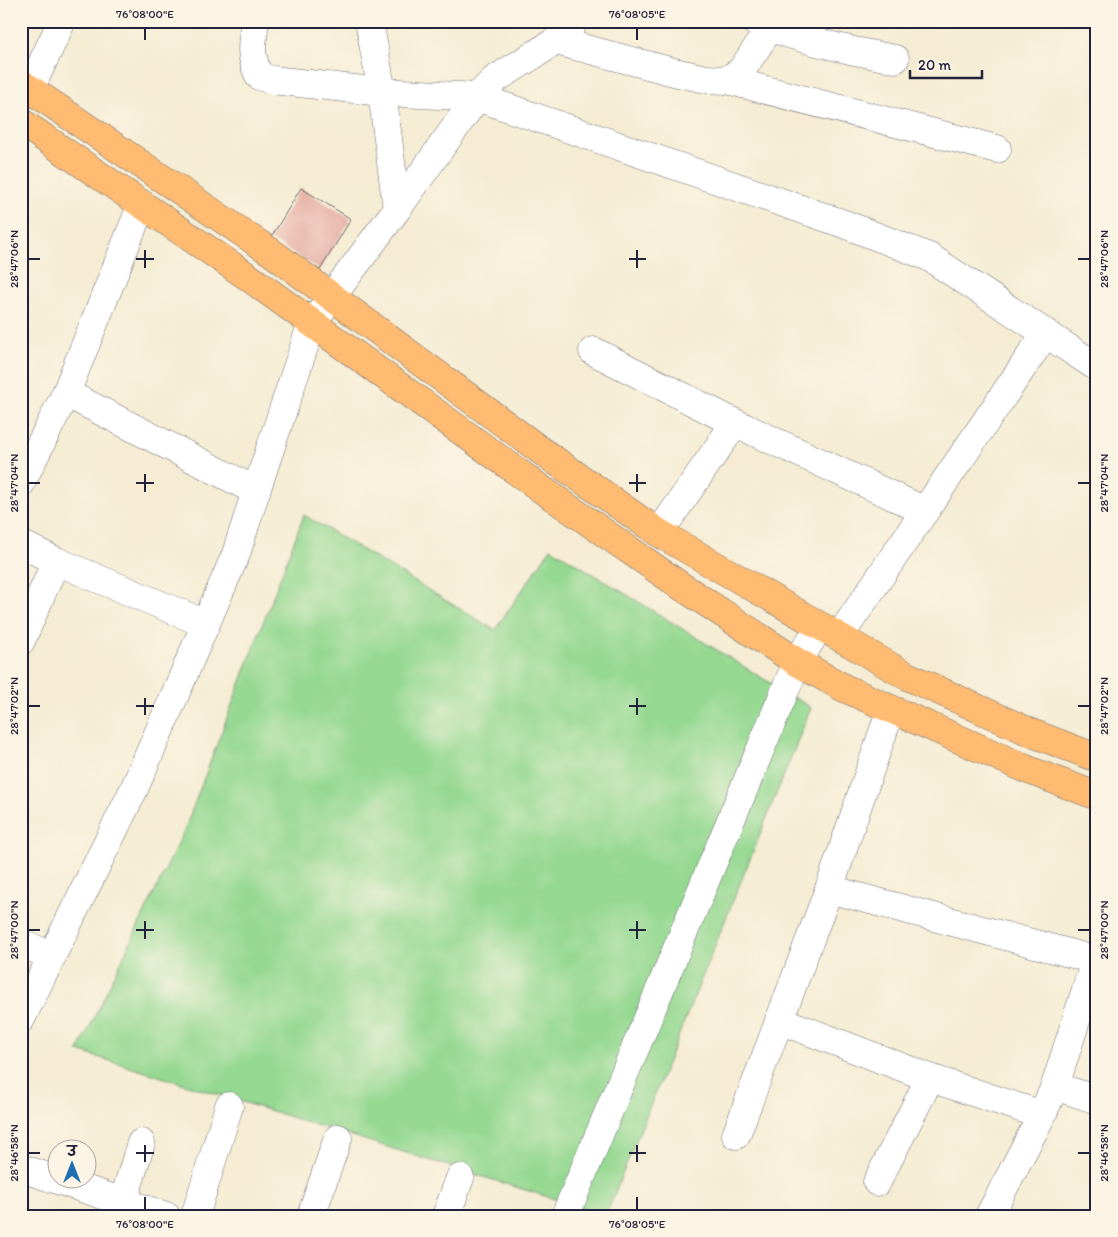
<svg xmlns="http://www.w3.org/2000/svg" width="1118" height="1237" viewBox="0 0 1118 1237" font-family="Itim,'Playpen Sans Deva',sans-serif">
  <rect width="100%" height="100%" fill="#fcf5e5"/>
  <filter id="ink" filterUnits="userSpaceOnUse"><feTurbulence type="fractalNoise" baseFrequency=".02" numOctaves="2"/><feDisplacementMap in="SourceGraphic" scale="10" xChannelSelector="R" yChannelSelector="G"/><feConvolveMatrix kernelMatrix="1 2 1 2 8 2 1 2 1" color-interpolation-filters="sRGB"/></filter>
  <filter id="wash" filterUnits="userSpaceOnUse"><feTurbulence type="fractalNoise" baseFrequency=".0096" numOctaves="4" result="noise"/><feDisplacementMap in="SourceGraphic" scale="20" xChannelSelector="R" yChannelSelector="G"/><feGaussianBlur stdDeviation="1.12" result="paint"/><feColorMatrix in="noise" values="0 0 0 0 0 0 0 0 0 0 0 0 0 0 0 0 0 1.4 0 .05"/><feComposite in="paint" operator="in"/></filter>
  <g filter="url(#wash)">
    <rect width="100%" height="100%" fill="#f5ecd3"/>
    <!-- green -->
    <path fill="#94d891" stroke="#5b7d66" d="M304,515L495,630L551,548L811,708L606,1215L78,1051L184,831Z"/>
    <g id="blocks">
      <!-- building -->
      <path fill="#e5ada3" d="M301,188L351,219L320,270L270,239Z"/>
    </g>
  </g>
  <g filter="url(#ink)">
    <use href="#blocks" fill-opacity="0" stroke="#6c6970" stroke-width="1"/>
    <g fill="none" stroke-linecap="round" stroke-linejoin="round">
      <defs>
        <g id="minor">
          <path d="M255,21C252,45 249,53 259,76L272,80L382,92L477,97L847,225L929,257L1097,367"/>
          <path d="M754,21C799,40 847,50 895,59"/>
          <path d="M556,41L674,72L706,79L727,80L741,71L770,28"/>
          <path d="M727,80L997,149"/>
          <path d="M30,89L62,21"/>
          <path d="M397,209L477,97L494,80L556,41L569,30L574,21"/>
          <path d="M593,351L735,423L925,511"/>
          <path d="M66,393L256,491"/>
          <path d="M21,483L66,393L142,204"/>
          <path d="M659,533L735,423"/>
          <path d="M21,544L56,561L206,624"/>
          <path d="M839,637L1046,333"/>
          <path d="M21,641L56,561"/>
          <path d="M829,889L1095,960"/>
          <path d="M21,943L52,956"/>
          <path d="M21,1019L134,789L236,554L256,491L312,323L397,209L382,92L369,21"/>
          <path d="M779,1020L930,1078L1042,1115"/>
          <path d="M1055,1086L1097,1100"/>
          <path d="M736,1135L829,889L891,709"/>
          <path d="M21,1168L166,1216"/>
          <path d="M877,1182L930,1078"/>
          <path d="M119,1216L141,1143"/>
          <path d="M195,1216L229,1106"/>
          <path d="M311,1216L338,1138"/>
          <path d="M446,1216L460,1178"/>
          <path d="M565,1216L797,662L820,626"/>
          <path d="M989,1216L1042,1115L1055,1086L1097,955"/>
        </g>
        <g id="major">
          <path d="M21,83L271,252L540,450L659,533L907,676L1032,733L1097,758"/>
          <path d="M21,122L247,276L537,486L678,584L797,662L844,688L891,709L1031,771L1097,796"/>
        </g>
      </defs>
      <!-- minor casing -->
      <use href="#minor" stroke="#6c6970" stroke-width="29"/>
      <!-- major casing -->
      <use href="#major" stroke="#6c6970" stroke-width="29"/>
      <!-- minor -->
      <use href="#minor" stroke="#fff" stroke-width="28"/>
      <!-- major -->
      <use href="#major" stroke="#febb71" stroke-width="28"/>
    </g>
  </g>
  <!-- ticks -->
  <path fill="none" stroke="#22223b" stroke-width="2" d="M145,28V40M637,28V40M145,250V268M637,250V268M28,259H40M136,259H154M629,259H646M1078,259H1090M145,474V492M637,474V492M28,483H40M136,483H154M629,483H646M1078,483H1090M145,698V715M637,698V715M28,706H40M136,706H154M629,706H646M1078,706H1090M145,921V939M637,921V939M28,930H40M136,930H154M629,930H646M1078,930H1090M145,1145V1162M637,1145V1162M28,1153H40M136,1153H154M629,1153H646M1078,1153H1090M145,1197V1210M637,1197V1210"/>
  <!-- margin -->
  <rect width="1118" height="1237" fill="none" stroke="#fcf5e5" stroke-width="55"/>
  <!-- north arrow -->
  <g transform="translate(72 1164)"><circle r="24" fill="#fcf5e5" stroke="#a5a1a1"/>
  <path d="M0-4L9 19L0 12L-9 19Z" fill="#1f6fb2"/>
  <text y="-8" font-size="14" font-weight="bold" text-anchor="middle" fill="#22223b">उ</text>
  </g>
  <!-- scale -->
  <path d="M910 70v8h72v-8" fill="none" stroke="#22223b" stroke-width="2.5"/>
  <text x="918" y="70" font-size="15" fill="#22223b" stroke="#fcf5e5" stroke-width="4" paint-order="stroke">20 m</text>
  <rect x="28" y="28" width="1062" height="1182" fill="none" stroke="#22223b" stroke-width="2"/>
  <g font-size="12" text-anchor="middle" fill="#22223b">
    <text x="145" y="18">76°08'00"E</text>
    <text x="637" y="18">76°08'05"E</text>
    <text transform="translate(14 259) rotate(-90)" y="4">28°47'06"N</text>
    <text transform="translate(1104 259) rotate(-90)" y="4">28°47'06"N</text>
    <text transform="translate(14 483) rotate(-90)" y="4">28°47'04"N</text>
    <text transform="translate(1104 483) rotate(-90)" y="4">28°47'04"N</text>
    <text transform="translate(14 706) rotate(-90)" y="4">28°47'02"N</text>
    <text transform="translate(1104 706) rotate(-90)" y="4">28°47'02"N</text>
    <text transform="translate(14 930) rotate(-90)" y="4">28°47'00"N</text>
    <text transform="translate(1104 930) rotate(-90)" y="4">28°47'00"N</text>
    <text transform="translate(14 1153) rotate(-90)" y="4">28°46'58"N</text>
    <text transform="translate(1104 1153) rotate(-90)" y="4">28°46'58"N</text>
    <text x="145" y="1228">76°08'00"E</text>
    <text x="637" y="1228">76°08'05"E</text>
  </g>
</svg>
